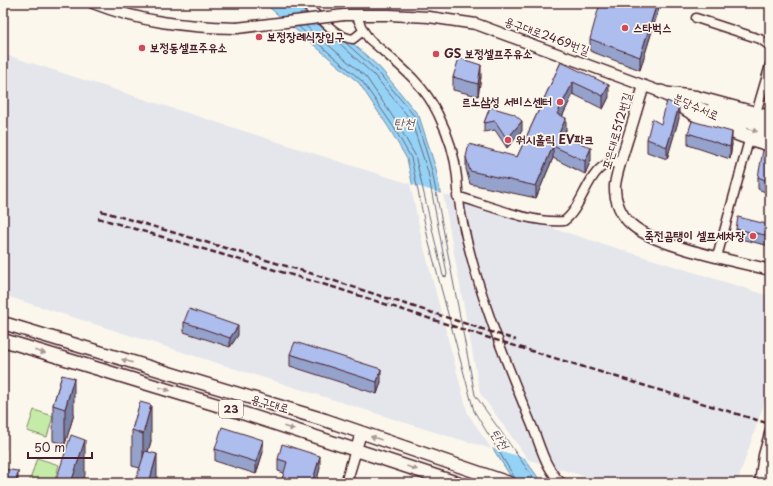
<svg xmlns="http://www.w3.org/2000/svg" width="773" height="486" viewBox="0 0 773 486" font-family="'Playpen Sans','Poor Story',sans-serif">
  <rect width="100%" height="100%" fill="#fbf7ec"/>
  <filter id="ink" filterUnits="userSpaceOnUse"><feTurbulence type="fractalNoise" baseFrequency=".025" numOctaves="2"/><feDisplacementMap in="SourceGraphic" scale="8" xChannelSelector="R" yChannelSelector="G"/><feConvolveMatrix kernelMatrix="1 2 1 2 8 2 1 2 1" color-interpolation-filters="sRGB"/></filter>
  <g filter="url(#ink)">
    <!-- built -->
    <path fill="#e4e6ec" d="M3,54L369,171L770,296V386L737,483H607L441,434L3,295Z"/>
    <!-- green -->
    <g fill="#c4eca8" stroke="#87866a">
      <path d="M34,410L53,416L47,437L27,431Z"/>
      <path d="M37,458L59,465L54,483H29Z"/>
    </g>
    <!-- water -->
    <path fill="#95d3f6" stroke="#778ba5" d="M264,3H309L381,69L419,116L436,169L478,394L542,483H515L470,413L425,244L407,159L389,128L359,83Z"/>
    <!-- pier -->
    <path fill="#fbf7ec" d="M410,184L443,194L480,393L528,459L491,448L468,414L423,244Z"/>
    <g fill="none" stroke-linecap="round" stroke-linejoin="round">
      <!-- shore -->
      <g stroke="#68677c" stroke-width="1">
        <path d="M306,26L366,77L397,123L415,155L443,276L446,277L447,274L428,172L411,120L374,75L324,29"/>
        <path d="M299,27L362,81L393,126L411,158L429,243L474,411L518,483"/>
        <path d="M346,43L378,72L416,118L432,171L475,395L537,483"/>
      </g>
      <defs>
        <g id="minor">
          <path d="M302,3C318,13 333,37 353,39L363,31"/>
          <path d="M356,15L363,30L369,39C395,62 423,82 438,114C448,134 455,155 457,177C458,192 459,205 462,219C477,291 505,360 533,428C540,445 546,471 562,483"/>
          <path d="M696,18L760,39L770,46"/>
          <path d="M756,113L770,65"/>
          <path d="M457,196C487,205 533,224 564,221C581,209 587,175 605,165C610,163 616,163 621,161"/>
          <path d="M717,257L749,140"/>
          <path d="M759,483L763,455L770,430"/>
        </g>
        <g id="tertiary">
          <path d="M93,3C141,22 185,27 237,28"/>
          <path d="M344,15H389L429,17L476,24L661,92L696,96L770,116"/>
          <path d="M644,86C638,104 633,123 627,141C623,155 617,170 615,185C614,200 621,216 632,225C657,247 736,261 770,270"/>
          <path d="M672,101C701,123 735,136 770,146"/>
          <path d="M346,483L361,433"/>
        </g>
        <g id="primary">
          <path d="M3,323L325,420L509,483"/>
          <path d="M3,340L227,408L457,483"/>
        </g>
        <g id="trunk">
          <path d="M661,92L734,124L770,136"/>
          <path d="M714,108L770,125"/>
        </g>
      </defs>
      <!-- minor casing -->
      <use href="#minor" stroke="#4a1f2b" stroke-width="11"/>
      <!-- tertiary casing -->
      <use href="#tertiary" stroke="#4a1f2b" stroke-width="13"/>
      <!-- primary casing -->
      <use href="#primary" stroke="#4a1f2b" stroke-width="15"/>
      <!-- trunk casing -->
      <use href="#trunk" stroke="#4a1f2b" stroke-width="16"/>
      <!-- minor -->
      <use href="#minor" stroke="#fbf7ec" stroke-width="8"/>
      <!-- tertiary -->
      <use href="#tertiary" stroke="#fbf7ec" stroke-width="10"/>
      <!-- primary -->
      <use href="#primary" stroke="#fbf7ec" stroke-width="12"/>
      <!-- trunk -->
      <use href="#trunk" stroke="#fbf7ec" stroke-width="13"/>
      <!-- rail -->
      <g stroke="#4a1f2b" stroke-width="2.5" stroke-dasharray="6 3" stroke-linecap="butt">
        <path d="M101,211L313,274L516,340"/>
        <path d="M98,218L336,288L486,337L770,424"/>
      </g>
      <defs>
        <path id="tertiary-bridge" d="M237,28L344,15"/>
      </defs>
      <!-- tertiary-bridge casing -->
      <use href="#tertiary-bridge" stroke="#4a1f2b" stroke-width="13" stroke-linecap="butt"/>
      <!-- tertiary-bridge -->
      <use href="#tertiary-bridge" stroke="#fbf7ec" stroke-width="10"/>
    </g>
    <!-- wall -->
    <g fill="#95a3cc" stroke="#4a1f2b">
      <path d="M660,3V5L640,70L590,51V39Z"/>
      <path d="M561,62L609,97L603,109L573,94L562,117L566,130L564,135L591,160L585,174L553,158L536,198L470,184L466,169V157H517Z"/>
      <path d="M453,77H481L478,96L453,90Z"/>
      <path d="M490,107L522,131L507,148L495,130L484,132V123Z"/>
      <path d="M679,118L667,159L647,152V139L661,124Z"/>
      <path d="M688,133L732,144L730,159L688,145Z"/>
      <path d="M770,152V194L758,189V177Z"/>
      <path d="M770,225V246L736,238V229Z"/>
      <path d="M184,322L238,335L230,347L184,332Z"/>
      <path d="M290,354L381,382L377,394L290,366Z"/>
      <path d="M62,375L74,414L65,444L53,441V405Z"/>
      <path d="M140,402L151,441L148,452L157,483L140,468L132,466V430Z"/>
      <path d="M215,449L263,452L256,474L215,461Z"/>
      <path d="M278,459L320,468L316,483H281L284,473L278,471Z"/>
    </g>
    <!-- shaded-wall -->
    <g fill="#7984a6" stroke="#4a1f2b">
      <path d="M657,3H660V5L640,70V57Z"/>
      <path d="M481,65V77L478,96V84Z"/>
      <path d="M573,82V94L557,127V114Z"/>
      <path d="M609,85V97L603,109V96Z"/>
      <path d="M679,106V118L667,159V147Z"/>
      <path d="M566,118V130L559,145V133Z"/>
      <path d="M522,121V131L507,148V139Z"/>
      <path d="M732,132V144L730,159V147Z"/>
      <path d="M553,146V158L536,198V186Z"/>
      <path d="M591,148V160L585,174V161Z"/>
      <path d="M238,326V335L230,347V338Z"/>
      <path d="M381,369V382L377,394V382Z"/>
      <path d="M74,378V414L65,444V409Z"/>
      <path d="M151,405V441L143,469V434Z"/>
      <path d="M5,413V449L3,455V420Z"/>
      <path d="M85,440V475L82,483H71Z"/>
      <path d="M263,440V452L256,474V462Z"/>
      <path d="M157,454V483H149Z"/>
      <path d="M320,456V468L316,483H312Z"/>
      <path d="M18,471V483H16Z"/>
    </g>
    <!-- building -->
    <g fill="#adbded" stroke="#4a1f2b">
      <path d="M600,3H657L640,57L590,39Z"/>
      <path d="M459,58L481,65L478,84L453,77Z"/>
      <path d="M561,62L609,85L603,96L573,82L557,114L566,118L559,133L591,148L585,161L553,146L536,186L470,171L466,157L469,144L517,157Z"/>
      <path d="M667,101L679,106L667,147L647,139L652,119L661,124Z"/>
      <path d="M490,107L514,114L522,121L507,139L495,121L484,123Z"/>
      <path d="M692,121L732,132L730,147L688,133Z"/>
      <path d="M763,150L770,152V182L758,177Z"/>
      <path d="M738,217L770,225V236L736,229Z"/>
      <path d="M189,309L238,326L230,338L184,322Z"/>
      <path d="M295,342L381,369L377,382L290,354Z"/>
      <path d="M62,375L74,378L65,409L53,405Z"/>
      <path d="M140,402L151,405L143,434L132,430Z"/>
      <path d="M3,413H5L3,420Z"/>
      <path d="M222,427L263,440L256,462L215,449Z"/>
      <path d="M71,435L85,440L71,483H55Z"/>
      <path d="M282,444L320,456L312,483H281L287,462L278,459Z"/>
      <path d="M145,451L157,454L149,483H135Z"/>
      <path d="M3,469L18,471L16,483H3Z"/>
    </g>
    <!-- one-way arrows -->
    <defs><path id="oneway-solid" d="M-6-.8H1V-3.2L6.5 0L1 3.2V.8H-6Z"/></defs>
    <g fill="#ab9695">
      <use href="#oneway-solid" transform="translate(752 130) rotate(17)"/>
      <use href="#oneway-solid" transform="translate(40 352) rotate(17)"/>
      <use href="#oneway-solid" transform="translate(127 361) rotate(-163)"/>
      <use href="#oneway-solid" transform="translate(165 389) rotate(17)"/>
      <use href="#oneway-solid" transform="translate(289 428) rotate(18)"/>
      <use href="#oneway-solid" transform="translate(376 438) rotate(-161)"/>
      <use href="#oneway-solid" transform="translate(412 468) rotate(19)"/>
    </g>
  </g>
  <!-- markers -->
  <g fill="#d1495b" stroke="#fbf7ec" stroke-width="1.5">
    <circle cx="625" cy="28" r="4"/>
    <circle cx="259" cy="37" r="4"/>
    <circle cx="142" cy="48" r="4"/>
    <circle cx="436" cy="54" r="4"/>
    <circle cx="560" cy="102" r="4"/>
    <circle cx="508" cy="140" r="4"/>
    <circle cx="753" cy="236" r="4"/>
  </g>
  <g text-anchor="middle" stroke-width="3.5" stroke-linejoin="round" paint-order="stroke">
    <!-- shield labels -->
    <rect fill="#fbf7ec" stroke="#7f6065" stroke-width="1" x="219" y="400" width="24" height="18" rx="3"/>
    <g font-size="11" font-weight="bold" fill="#4a1f2b">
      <text x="231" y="413">23</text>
    </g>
    <!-- poi labels -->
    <g font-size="12" font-weight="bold" fill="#4a1f2b" stroke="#fbf7ec" text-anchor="start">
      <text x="633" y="32">스타벅스</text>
      <text x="267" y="41">보정장례식장입구</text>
      <text x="150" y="52">보정동셀프주유소</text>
      <text x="444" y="58">GS 보정셀프주유소</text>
      <text x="552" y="106" text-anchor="end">르노삼성 서비스센터</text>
      <text x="516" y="144">워시홀릭 EV파크</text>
      <text x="745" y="240" text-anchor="end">죽전곰탱이 셀프세차장</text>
    </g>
    <!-- street labels -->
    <g font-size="12" fill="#4a1f2b" stroke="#fbf7ec">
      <text transform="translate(547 36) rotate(20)" y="4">용구대로2469번길</text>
      <text transform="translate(696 107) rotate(24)" y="4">분당수서로</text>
      <text transform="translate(617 131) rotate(-74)" y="4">포은대로512번길</text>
      <text transform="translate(270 404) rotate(16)" y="4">용구대로</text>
    </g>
    <!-- water labels -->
    <g font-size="13" font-style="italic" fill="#605568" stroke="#fbf7ec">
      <text x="404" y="128">탄천</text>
      <text transform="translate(500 439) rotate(57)" y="5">탄천</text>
    </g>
  </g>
  <!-- margin -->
  <rect width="773" height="486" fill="none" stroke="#fbf7ec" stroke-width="16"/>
  <rect x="8" y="8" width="757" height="470" fill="none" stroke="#4a1f2b" stroke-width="1.5" filter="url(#ink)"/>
  <!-- scale -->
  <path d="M28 452v6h64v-6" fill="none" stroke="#4a1f2b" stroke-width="2"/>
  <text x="34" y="452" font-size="12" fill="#4a1f2b" stroke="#fbf7ec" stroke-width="3" paint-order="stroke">50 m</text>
</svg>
